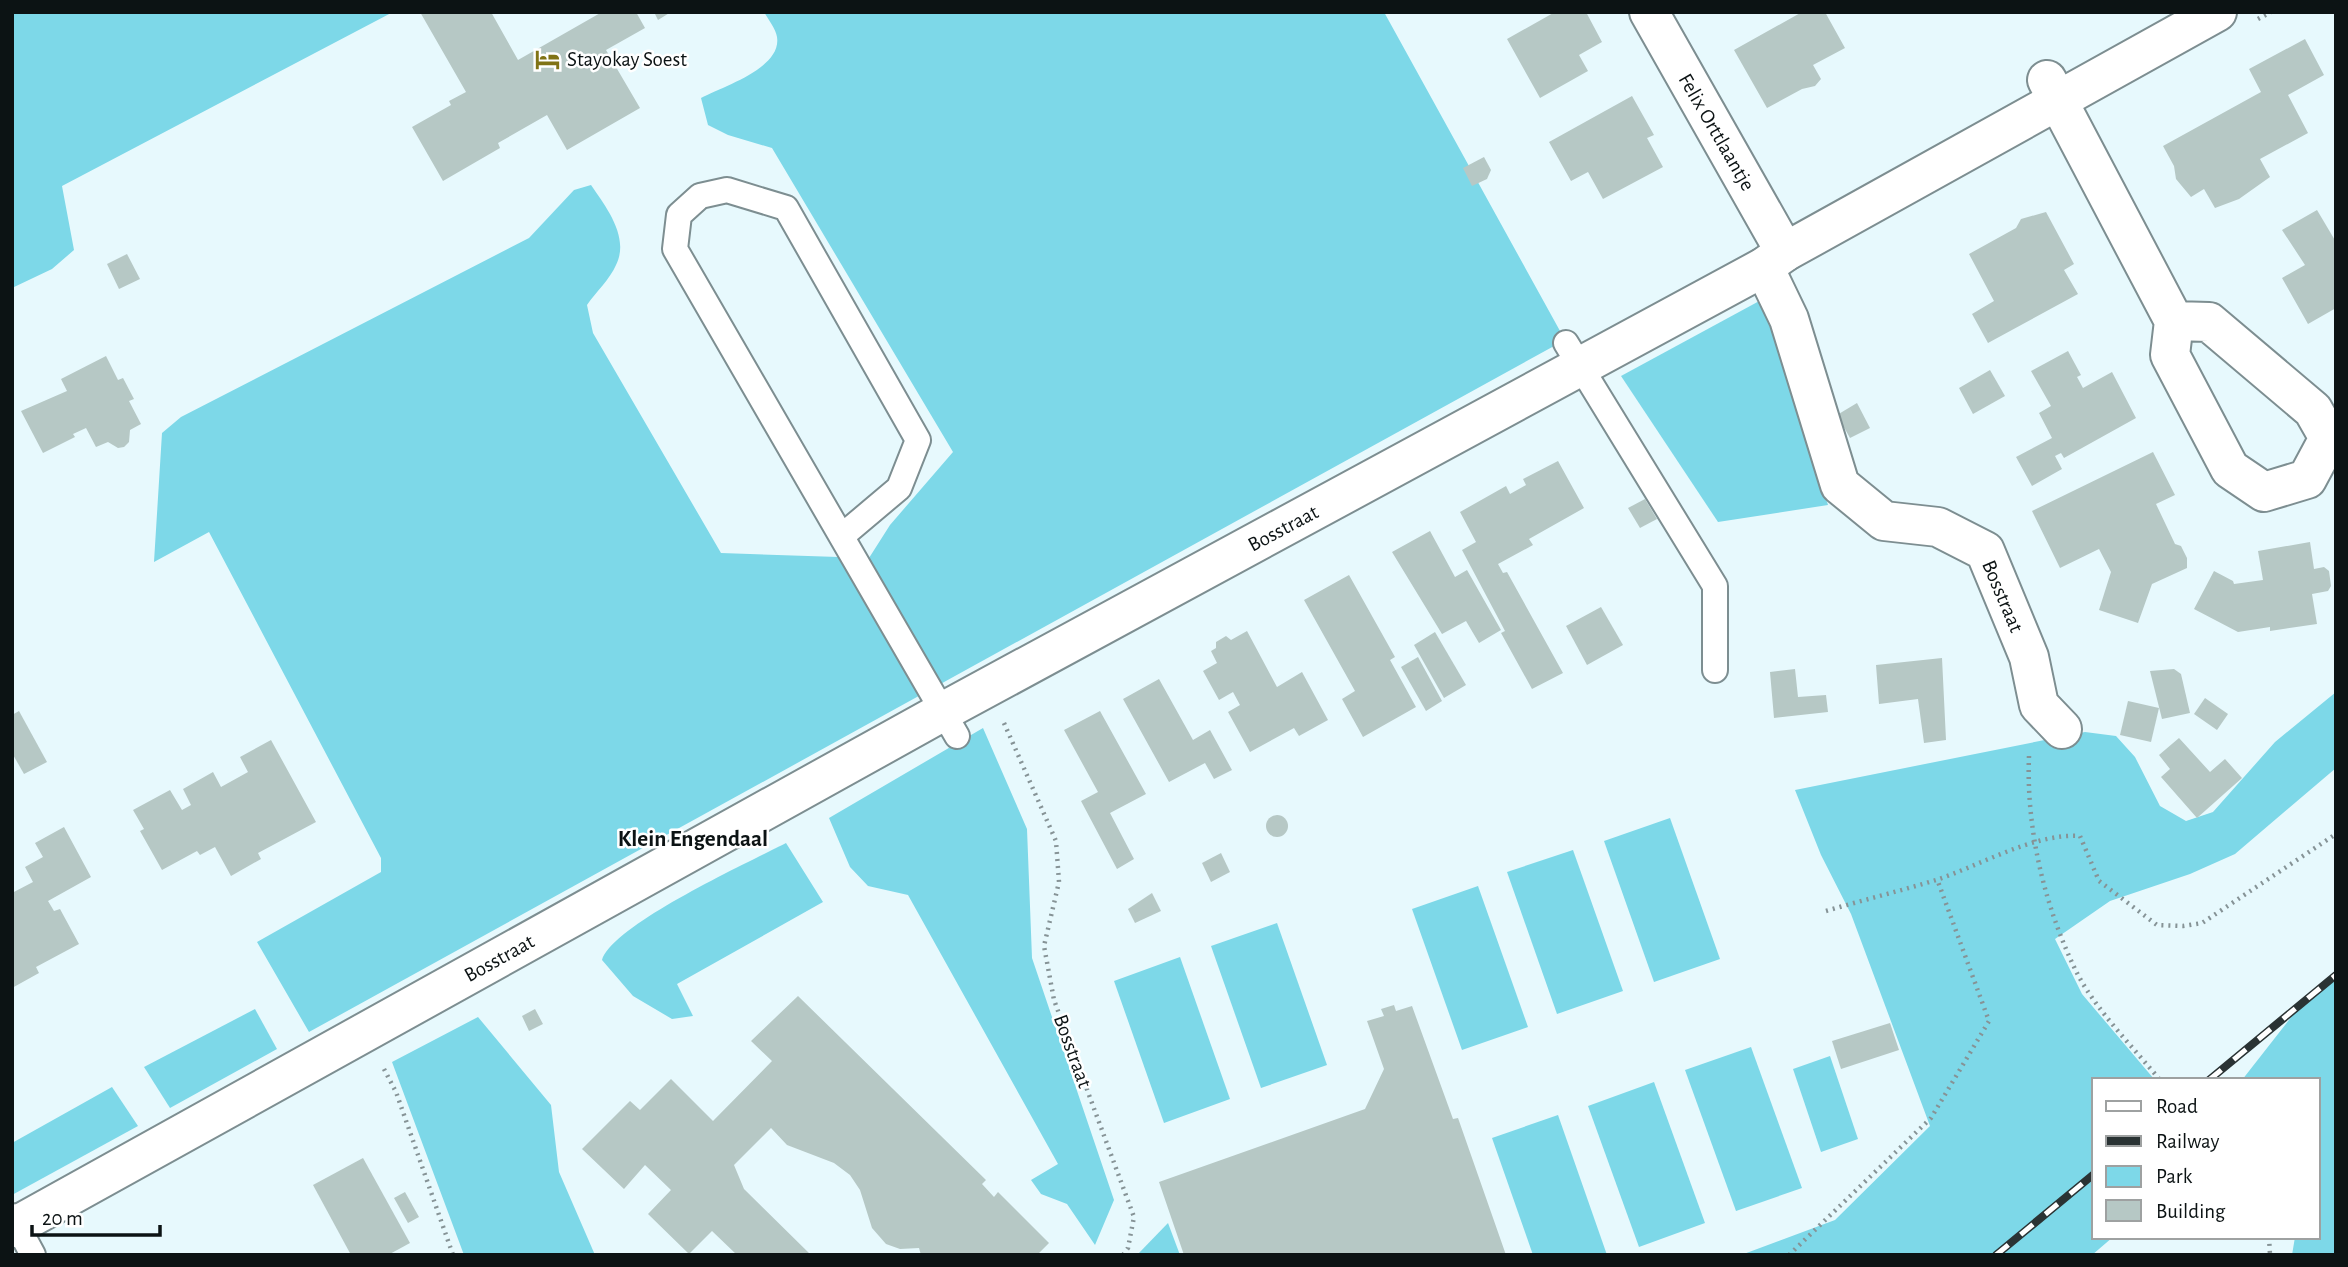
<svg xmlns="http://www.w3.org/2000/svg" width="2348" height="1267" viewBox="0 0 2348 1267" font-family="'Alegreya Sans',sans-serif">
  <rect width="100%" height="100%" fill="#e7f9fd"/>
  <!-- green -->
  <g fill="#7dd8e8">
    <path d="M12,12H393L62,186L74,250L52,269L12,288Z"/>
    <path d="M764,12H1384L1565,340L309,1032L257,942L381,872V858L209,532L154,562L162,433L181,417L529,238L574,190L591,185C606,207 630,237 616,265C610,279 596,292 587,305L593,333L721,553L869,558L890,525L953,452L772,148L728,135L708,125L701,98C724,86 782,68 777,37C776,29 768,19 764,12Z"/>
    <path d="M1763,299L1828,505L1718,522L1621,376Z"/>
    <path d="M2336,692V768L2235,854L2190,874L2110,901L2055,939L2082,994L2154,1079L2094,1080V1237H2113L2092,1255H1741L1835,1220L1930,1126L1851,914L1821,855L1795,790L2085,732L2116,736L2135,757L2160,806L2186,821L2213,812L2275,742Z"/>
    <path d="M983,728L1027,829L1032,958L1114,1200L1095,1245L1067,1204L1041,1194L1031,1180L1058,1164L908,895L868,886L850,867L829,818Z"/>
    <path d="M1670,818L1720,959L1654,982L1604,841Z"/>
    <path d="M786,843L823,902L677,984L693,1016L672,1019L633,996L602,960C612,925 749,862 786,843Z"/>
    <path d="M1573,850L1623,991L1557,1014L1507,872Z"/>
    <path d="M1478,886L1528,1027L1462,1050L1412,909Z"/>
    <path d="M1277,923L1327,1065L1261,1088L1211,946Z"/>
    <path d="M1180,957L1230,1099L1164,1123L1114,981Z"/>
    <path d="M2336,971V1255H2292L2295,1237H2318V1080H2242L2310,993Z"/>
    <path d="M255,1009L277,1049L170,1108L144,1067Z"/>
    <path d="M478,1017L551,1105L559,1172L595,1255H464L392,1062Z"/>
    <path d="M1751,1047L1802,1188L1736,1211L1685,1070Z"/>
    <path d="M1830,1056L1858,1139L1821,1152L1793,1069Z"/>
    <path d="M1654,1082L1705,1223L1639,1247L1588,1106Z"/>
    <path d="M112,1087L138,1126L12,1195V1143Z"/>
    <path d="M1558,1115L1607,1255H1533L1492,1138Z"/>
    <path d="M1168,1223L1180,1255H1137Z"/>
  </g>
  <!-- building -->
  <g fill="#b6c8c5">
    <path d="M420,12H491L518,60L602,12H636L645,28L606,50L640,108L567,150L547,115L498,143L500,148L443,181L412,127L451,105L449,101L466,92Z"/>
    <path d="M654,12H671L658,20Z"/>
    <path d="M1555,12H1586L1602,42L1579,55L1588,71L1540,98L1507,39Z"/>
    <path d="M1802,12H1825L1845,48L1813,65L1821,79L1815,86L1802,89L1767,108L1734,50Z"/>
    <path d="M2305,39L2324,75L2288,95L2308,133L2260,159L2270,177L2239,199L2215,208L2204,189L2191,197L2176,179L2174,166L2163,146L2261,92L2249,69Z"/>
    <path d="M1632,96L1654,135L1647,138L1663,167L1603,199L1588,172L1571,181L1549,142Z"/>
    <path d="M1484,157L1491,170L1487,179L1472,186L1463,168Z"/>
    <path d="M2317,210L2336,242V308L2308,324L2282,278L2305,265L2282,230Z"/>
    <path d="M2046,212L2074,264L2064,270L2078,294L1988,343L1972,314L1994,301L1969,254L2016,228L2021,219Z"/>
    <path d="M127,254L140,279L119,289L107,264Z"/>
    <path d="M2068,351L2081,375L2077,377L2083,388L2112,372L2136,418L2064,458L2061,453L2055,456L2062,469L2032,486L2016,457L2052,438L2039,413L2051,406L2031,371Z"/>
    <path d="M106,356L118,380L123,378L134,399L129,401L141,424L130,430L129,442L124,447L118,448L108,442L96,447L86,428L73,434L75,437L43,453L21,411L67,391L61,379Z"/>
    <path d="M1990,370L2005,396L1973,414L1959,388Z"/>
    <path d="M1857,403L1870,428L1850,438L1837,415Z"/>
    <path d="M2153,452L2175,495L2156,504L2175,544L2181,546L2187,558V568L2152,584L2138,623L2099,610L2111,572L2099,549L2060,568L2032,511Z"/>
    <path d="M1558,461L1584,508L1529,539L1533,545L1498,564L1503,573L1507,572L1563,673L1532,689L1501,633L1505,631L1462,550L1476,542L1460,512L1506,486L1510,494L1526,485L1523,479Z"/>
    <path d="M1645,499L1657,519L1640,528L1628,508Z"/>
    <path d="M1430,531L1455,577L1467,570L1501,630L1479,643L1466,621L1442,634L1392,552Z"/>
    <path d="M2310,542L2314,569L2324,567L2329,571L2331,586L2328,591L2312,594L2317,624L2270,631V627L2238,632L2194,609L2214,571L2233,581L2234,584L2263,580L2258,551Z"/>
    <path d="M1349,575L1395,657L1390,660L1416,707L1363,737L1342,699L1355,691L1304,600Z"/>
    <path d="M1601,607L1623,645L1587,665L1566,626Z"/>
    <path d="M1247,631L1277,687L1302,672L1328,720L1299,736L1294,728L1250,752L1228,712L1240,705L1233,692L1219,700L1203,671L1217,663L1211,651L1216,648V642L1226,636L1231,640Z"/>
    <path d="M1435,632L1466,685L1444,698L1414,645Z"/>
    <path d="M1418,657L1442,701L1426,711L1401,667Z"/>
    <path d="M1942,658L1946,740L1924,743L1918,699L1879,704L1876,665Z"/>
    <path d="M1795,669L1798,697L1826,695L1828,712L1774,718L1770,672Z"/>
    <path d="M2174,669L2181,674L2190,713L2162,719L2150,671Z"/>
    <path d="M1159,679L1193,740L1210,730L1232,770L1214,779L1205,763L1169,782L1123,699Z"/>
    <path d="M2205,698L2228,714L2217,730L2194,714Z"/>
    <path d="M2128,701L2159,708L2151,742L2120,735Z"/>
    <path d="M19,711L47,762L24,774L12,753V715Z"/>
    <path d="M1100,711L1146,794L1110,813L1134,859L1117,869L1081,801L1098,792L1064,730Z"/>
    <path d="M2179,738L2210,772L2225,759L2242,778L2197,818L2161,777L2170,769L2159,755Z"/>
    <path d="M271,740L316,822L258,853L261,859L231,876L215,847L200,855L197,851L162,870L140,831L144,829L133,810L170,790L182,810L191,805L183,789L213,772L221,787L248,772L240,757Z"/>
    <circle cx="1277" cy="826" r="11"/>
    <path d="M64,827L91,877L48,901L54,911L60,909L79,944L36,967L39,973L12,988V893L33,882L25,867L43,857L35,843Z"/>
    <path d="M1221,853L1230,872L1211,882L1202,863Z"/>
    <path d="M1152,893L1161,911L1135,923L1128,909Z"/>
    <path d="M798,996L986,1180L982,1184L994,1197L998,1192L1049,1243L1037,1255H921L919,1248L900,1249L886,1244L872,1228L860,1190L850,1175L834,1163L787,1145L771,1128L734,1165L744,1189L811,1255H737L712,1231L689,1254L648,1214L671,1190L645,1165L624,1189L582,1149L630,1101L640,1110L671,1079L713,1121L772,1061L751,1041Z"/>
    <path d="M1394,1005L1396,1011L1412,1006L1453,1119L1458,1118L1506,1255H1184L1159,1182L1365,1109L1384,1069L1367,1021L1384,1016L1381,1009Z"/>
    <path d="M535,1009L543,1024L529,1031L522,1016Z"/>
    <path d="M1890,1023L1899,1050L1841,1069L1832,1041Z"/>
    <path d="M363,1158L410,1243L388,1255H351L313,1185Z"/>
    <path d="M405,1192L419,1217L408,1223L394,1198Z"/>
  </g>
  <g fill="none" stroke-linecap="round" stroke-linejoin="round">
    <defs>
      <g id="service">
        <path d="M1566,343L1715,586V670"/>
        <path d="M842,536L899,488L918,440L786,208L727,190L700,196L679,215L675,249L957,736"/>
        <path d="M12,1216L33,1255"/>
      </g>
      <g id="minor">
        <path d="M1649,12L1785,252"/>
        <path d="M2047,80L2174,321L2170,355L2230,469L2264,492L2307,479L2329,438L2313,410L2209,322L2174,321"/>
        <path d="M1764,267L1789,319L1840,485L1884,521L1938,527L1985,551L2029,657L2039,705L2062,729"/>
        <path d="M12,1228L944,711L1764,267L1785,252L2217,12"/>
      </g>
    </defs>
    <!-- service casing -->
    <use href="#service" stroke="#7d8e91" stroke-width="28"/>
    <!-- minor casing -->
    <use href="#minor" stroke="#7d8e91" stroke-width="42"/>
    <!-- path -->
    <g stroke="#869396" stroke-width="4.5" stroke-dasharray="2 5" stroke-linecap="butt">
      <path d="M2258,19L2271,12"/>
      <path d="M1004,723L1056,841L1059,882L1044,946L1054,1000L1134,1217L1128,1248L1123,1255"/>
      <path d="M2029,756C2026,828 2044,904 2075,969C2093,1007 2133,1047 2160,1080"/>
      <path d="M1826,911C1863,900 1900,891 1936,880C1979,866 2034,833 2080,836L2099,881L2157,925L2183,926L2202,923L2336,834"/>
      <path d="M384,1069L396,1092L453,1255"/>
      <path d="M2269,1237L2270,1255"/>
      <path d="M1789,1255L1931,1118L1989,1021L1937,879"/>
    </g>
    <!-- service -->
    <use href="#service" stroke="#fff" stroke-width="24"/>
    <!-- minor -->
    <use href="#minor" stroke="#fff" stroke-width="38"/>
    <defs>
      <g id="rail">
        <path d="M2209,1080L2336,975"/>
        <path d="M1996,1255L2094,1174"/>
      </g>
    </defs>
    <!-- rail casing -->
    <use href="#rail" stroke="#2a3334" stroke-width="8"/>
    <!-- rail -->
    <use href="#rail" stroke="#fff" stroke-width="5" stroke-dasharray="16" stroke-linecap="butt"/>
  </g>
  <!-- icons -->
  <defs>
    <symbol id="hotel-bare" viewBox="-9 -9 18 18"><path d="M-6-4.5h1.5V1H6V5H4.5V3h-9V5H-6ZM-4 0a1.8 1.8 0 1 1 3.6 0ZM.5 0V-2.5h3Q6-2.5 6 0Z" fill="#807315" stroke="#fff" stroke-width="2.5" paint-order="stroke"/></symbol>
  </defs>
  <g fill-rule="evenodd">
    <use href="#hotel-bare" x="530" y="42" width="35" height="35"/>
  </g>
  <g text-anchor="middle" stroke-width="5" stroke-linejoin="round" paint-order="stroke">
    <!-- poi labels -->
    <g font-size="21" fill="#0c1314" stroke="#fff" text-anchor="start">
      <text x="567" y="66">Stayokay Soest</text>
    </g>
    <!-- street labels -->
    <g font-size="21" fill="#0c1314" stroke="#fff">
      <text transform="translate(1717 132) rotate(60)" y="7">Felix Orttlaantje</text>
      <text transform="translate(1283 528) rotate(-28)" y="7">Bosstraat</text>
      <text transform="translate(2003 596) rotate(67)" y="7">Bosstraat</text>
      <text transform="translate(499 958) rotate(-29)" y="7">Bosstraat</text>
      <text transform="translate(1073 1051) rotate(70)" y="7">Bosstraat</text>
    </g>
    <!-- neighbourhood labels -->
    <g font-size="23" font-weight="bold" fill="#0c1314" stroke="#fff">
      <text x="693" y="846">Klein Engendaal</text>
    </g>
  </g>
  <!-- border -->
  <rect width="2348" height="1267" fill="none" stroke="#0c1314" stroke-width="28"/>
  <!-- legend -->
  <rect x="2092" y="1078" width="228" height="161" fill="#ffffff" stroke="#9ea1a1" stroke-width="2"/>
  <rect x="2106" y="1101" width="35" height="10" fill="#ffffff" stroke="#9ea1a1" stroke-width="2"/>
  <text x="2156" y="1113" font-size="21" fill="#0c1314">Road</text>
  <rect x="2106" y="1136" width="35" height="10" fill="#2a3334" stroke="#9ea1a1" stroke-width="2"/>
  <text x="2156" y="1148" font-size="21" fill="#0c1314">Railway</text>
  <rect x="2106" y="1166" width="35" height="21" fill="#7dd8e8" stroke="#9ea1a1" stroke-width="2"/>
  <text x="2156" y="1183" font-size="21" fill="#0c1314">Park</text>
  <rect x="2106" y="1200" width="35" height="21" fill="#b6c8c5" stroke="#9ea1a1" stroke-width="2"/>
  <text x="2156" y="1218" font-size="21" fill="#0c1314">Building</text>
  <!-- scale -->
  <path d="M32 1225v10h128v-10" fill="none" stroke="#0c1314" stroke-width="3.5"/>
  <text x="42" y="1225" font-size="21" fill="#0c1314" stroke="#ffffff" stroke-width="5" paint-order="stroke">20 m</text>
</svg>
